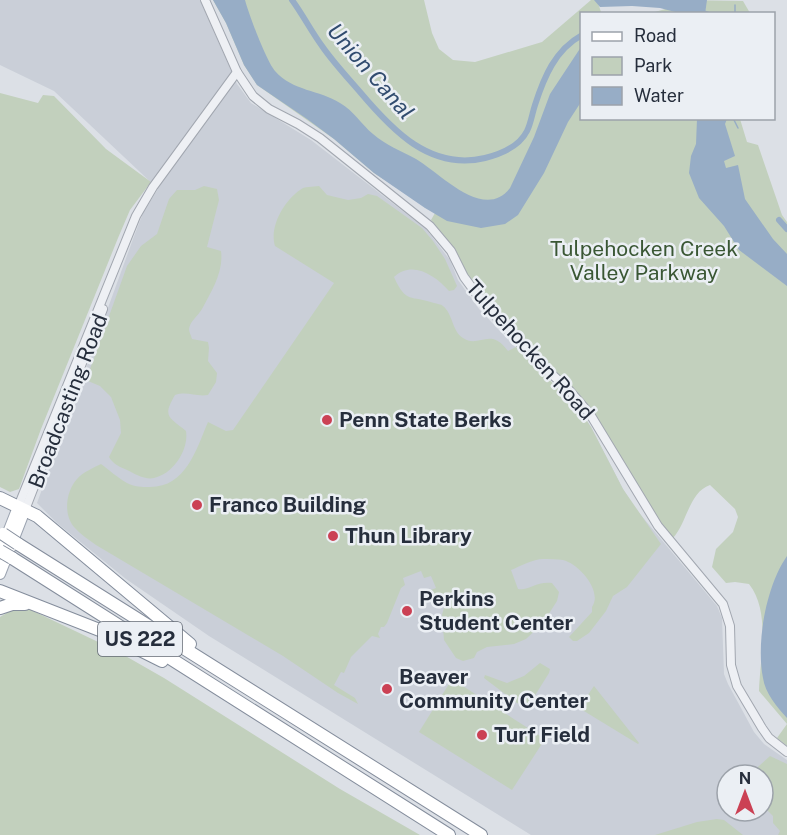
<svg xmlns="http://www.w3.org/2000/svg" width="787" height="835" viewBox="0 0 787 835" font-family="'Public Sans',sans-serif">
  <rect width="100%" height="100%" fill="#dce0e6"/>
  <!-- built -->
  <path fill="#cacfd8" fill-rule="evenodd" d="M0,0H200L237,84L251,103L311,140L426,229L450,260L458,280L479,309L535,368L579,409L591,427L623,489L635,508L717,606L722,618L724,674L728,684L754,732L764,744L787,760V835H531L209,636L126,579L57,523L37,503L133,239L143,213L158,189L54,91L0,65ZM727,775H763V811H727Z"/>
  <!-- green -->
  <g fill="#c2d0bd">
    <path d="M213,0H424L432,33L439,49L453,60L475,62L542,42L591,0H597L601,12L651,13L680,5V0L743,1L750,13L582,14V118L740,119L747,142L758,145L782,215L787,222V746L777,738L787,724L759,691C760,658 771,612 749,584L735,582L726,583L712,567L716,549L733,532L738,517L735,509L710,485C689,492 687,523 673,538L664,530L619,454L583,399L534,352L485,298L467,274L455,249L431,220L435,213L374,173L334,139L257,85L244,65L226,23Z"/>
    <path d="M0,93L38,103L43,95L54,96L106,149L151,182L130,210L118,238L41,429L19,489L10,492L0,487Z"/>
    <path d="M204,186L217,189L219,200L207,247L221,251C224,272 211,292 202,309C198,316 190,321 189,329C189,332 191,335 192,339L208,342L209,348L208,361L217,373L216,382L208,395C196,397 187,391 175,395C162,417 169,417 186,431C189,450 173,474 154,478C145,480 135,474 127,470C120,467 113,464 109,457L121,433L120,420L111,397L100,386L88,381L89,372L127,266L141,246L157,234L169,199L177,190H195Z"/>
    <path d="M319,186L327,195L348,200L361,198L368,194L377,196L394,208L422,228L433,241L445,259L457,286L454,290L449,291C435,275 412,260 394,277C406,304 411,295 434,303C437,304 441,304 443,306C453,314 452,331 463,338C479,349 490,326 508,351L516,347L579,409L591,427L623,489L661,544L627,587L613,596L606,611L589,633L577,641H573L569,637L592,612V607C603,591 579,564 563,560C557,559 549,559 543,559C533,559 521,566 511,570L518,589C529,591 536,581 552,583L559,592L557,601L543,623L526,639L514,644L487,647L477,652L474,658L463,661L456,658L444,640L442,615L448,593L431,599L428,591L436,588L431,576L424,578L421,571L403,578L405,585L401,588L387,623L384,627H381L378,634L380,638L372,636L351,657L344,673L341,672L334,685L355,698L358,704L338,693L283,656L96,545C88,539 80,534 74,527C63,514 66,491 77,479C83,472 93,468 101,464C109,470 118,478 127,483C134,487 142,487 150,487C186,487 196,450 208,422L226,431L233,430L334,283L275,246C269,227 284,201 300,190C304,186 313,187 319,186Z"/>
    <path d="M21,609L31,610L115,650L164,678L340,789L420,835H0V617L10,611Z"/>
    <path d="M540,663L550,669L549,673L534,697L535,702L527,706L517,703L484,678L485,675L507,683L524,676Z"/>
    <path d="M452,679L545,739L512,790L419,732Z"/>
    <path d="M594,686L639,743L638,744L579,708Z"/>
    <path d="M770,756L787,764V835H778L780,831L773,823V816L766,809L763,810V775H749Z"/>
    <path d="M717,819L724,820L743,835H655L697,822Z"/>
  </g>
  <!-- water -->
  <g fill="#97adc6">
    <path d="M213,0H245C249,15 266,60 275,71C292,91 320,90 340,103C354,111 361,124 373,134C386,145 401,151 416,159C440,173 484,222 510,188L534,137L550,94L581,47V102L568,122L544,173L518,215L505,224L481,228L447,221L425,208L374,173L334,139L307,119L257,85L244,65L226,23Z"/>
    <path d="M594,0H707L705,14L679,13L660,8L632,6L600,7Z"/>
    <path d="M697,119H727L725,124L735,156L724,161L726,168L738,165L745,199L773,239L787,254V286L739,250L724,226L699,198L689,173L691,156L696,144Z"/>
    <path d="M787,556V718C777,707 765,693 763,678C756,643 766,586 787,556Z"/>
  </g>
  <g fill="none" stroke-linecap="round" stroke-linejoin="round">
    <!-- stream -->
    <g stroke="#97adc6" stroke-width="1.5">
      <path d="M735,5V14"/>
      <path d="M704,11L713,14"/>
      <path d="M733,118L738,128"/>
    </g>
    <!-- canal -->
    <g stroke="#97adc6" stroke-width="6">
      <path d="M292,0C303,15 311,31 322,46C333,62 347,77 360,92C392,130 430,171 485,158C501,154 519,147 527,131C531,123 532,114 535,105C544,77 555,50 582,35"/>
      <path d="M779,220L787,229"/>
    </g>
    <defs>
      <g id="minor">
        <path d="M205,0L237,72L253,96L269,109L298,124L320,138L430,226L451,251L464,277L481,300L531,355L570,391L590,414L658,526L723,604L730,626L731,665L737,686L762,728L769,738L787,752"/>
        <path d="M18,507L136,216L153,187L237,72"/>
        <path d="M25,510L103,309"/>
      </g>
      <g id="major">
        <path d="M0,553L18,507"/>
        <path d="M0,574L25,510"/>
      </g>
      <g id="highway">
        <path d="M0,498L37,516L190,644"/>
        <path d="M18,544L481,835"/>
        <path d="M12,558L449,835"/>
        <path d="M0,591L102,631L162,661"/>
        <path d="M0,608L12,604H25"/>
      </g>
    </defs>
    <!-- minor casing -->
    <use href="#minor" stroke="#a2a7b0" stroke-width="10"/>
    <!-- major casing -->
    <use href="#major" stroke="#9ca4b1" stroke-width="12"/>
    <!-- highway casing -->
    <use href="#highway" stroke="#848d9c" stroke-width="14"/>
    <!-- minor -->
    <use href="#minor" stroke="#eef0f4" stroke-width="8"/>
    <!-- major -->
    <use href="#major" stroke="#fff" stroke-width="10"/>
    <!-- highway -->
    <use href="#highway" stroke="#fff" stroke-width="12"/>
    <defs>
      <g id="highway-bridge">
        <path d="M3,534L18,544"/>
        <path d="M0,551L12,558"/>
      </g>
    </defs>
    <!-- highway-bridge casing -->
    <use href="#highway-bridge" stroke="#848d9c" stroke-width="14" stroke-linecap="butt"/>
    <!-- highway-bridge -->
    <use href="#highway-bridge" stroke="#fff" stroke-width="12"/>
  </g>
  <!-- markers -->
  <g fill="#cb4154" stroke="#ebeff4" stroke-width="2">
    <circle cx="327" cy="420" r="6"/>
    <circle cx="197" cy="505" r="6"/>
    <circle cx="333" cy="536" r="6"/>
    <circle cx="407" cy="611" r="6"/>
    <circle cx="387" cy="689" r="6"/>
    <circle cx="482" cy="735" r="6"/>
  </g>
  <g text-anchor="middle" stroke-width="5" stroke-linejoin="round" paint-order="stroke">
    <!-- shield labels -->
    <rect fill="#ebeff4" stroke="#616873" stroke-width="1.5" x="98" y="622" width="84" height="34" rx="4.5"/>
    <g font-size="20" font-weight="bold" fill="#262e3c">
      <text x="140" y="646">US 222</text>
    </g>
    <!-- park labels -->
    <g font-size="21" fill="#3a5734" stroke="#ebeff4">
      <text x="644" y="256">Tulpehocken Creek<tspan x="644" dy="24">Valley Parkway</tspan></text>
    </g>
    <!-- street labels -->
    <g font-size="21" fill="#262e3c" stroke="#ebeff4">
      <text transform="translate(530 350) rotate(48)" y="7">Tulpehocken Road</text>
      <text transform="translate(68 401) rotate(-69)" y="7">Broadcasting Road</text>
    </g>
    <!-- poi labels -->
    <g font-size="21" font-weight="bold" fill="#262e3c" stroke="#ebeff4" text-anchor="start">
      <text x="339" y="427">Penn State Berks</text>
      <text x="209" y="512">Franco Building</text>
      <text x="345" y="543">Thun Library</text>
      <text x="419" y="606">Perkins<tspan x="419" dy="24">Student Center</tspan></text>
      <text x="399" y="684">Beaver<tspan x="399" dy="24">Community Center</tspan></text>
      <text x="494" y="742">Turf Field</text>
    </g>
    <!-- water labels -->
    <g font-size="22" font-style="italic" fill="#314c6f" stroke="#ebeff4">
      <text transform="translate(371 71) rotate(49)" y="8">Union Canal</text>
    </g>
  </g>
  <!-- legend -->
  <rect x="580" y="12" width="195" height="108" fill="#ebeff4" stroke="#9ca2aa" stroke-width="1.5"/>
  <rect x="592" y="32" width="30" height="9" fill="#ffffff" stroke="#9ca2aa" stroke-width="1.5"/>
  <text x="634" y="42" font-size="18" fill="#262e3c">Road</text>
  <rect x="592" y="57" width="30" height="18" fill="#c2d0bd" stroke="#9ca2aa" stroke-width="1.5"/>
  <text x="634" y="72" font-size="18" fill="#262e3c">Park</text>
  <rect x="592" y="87" width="30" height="18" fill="#97adc6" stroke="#9ca2aa" stroke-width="1.5"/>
  <text x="634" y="102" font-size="18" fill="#262e3c">Water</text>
  <!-- north arrow -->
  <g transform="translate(745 793)"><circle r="28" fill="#ebeff4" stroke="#9ca2aa" stroke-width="1.5"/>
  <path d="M0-4.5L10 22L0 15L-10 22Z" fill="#cb4154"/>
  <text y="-9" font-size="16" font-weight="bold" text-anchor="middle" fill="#262e3c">N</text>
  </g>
</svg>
